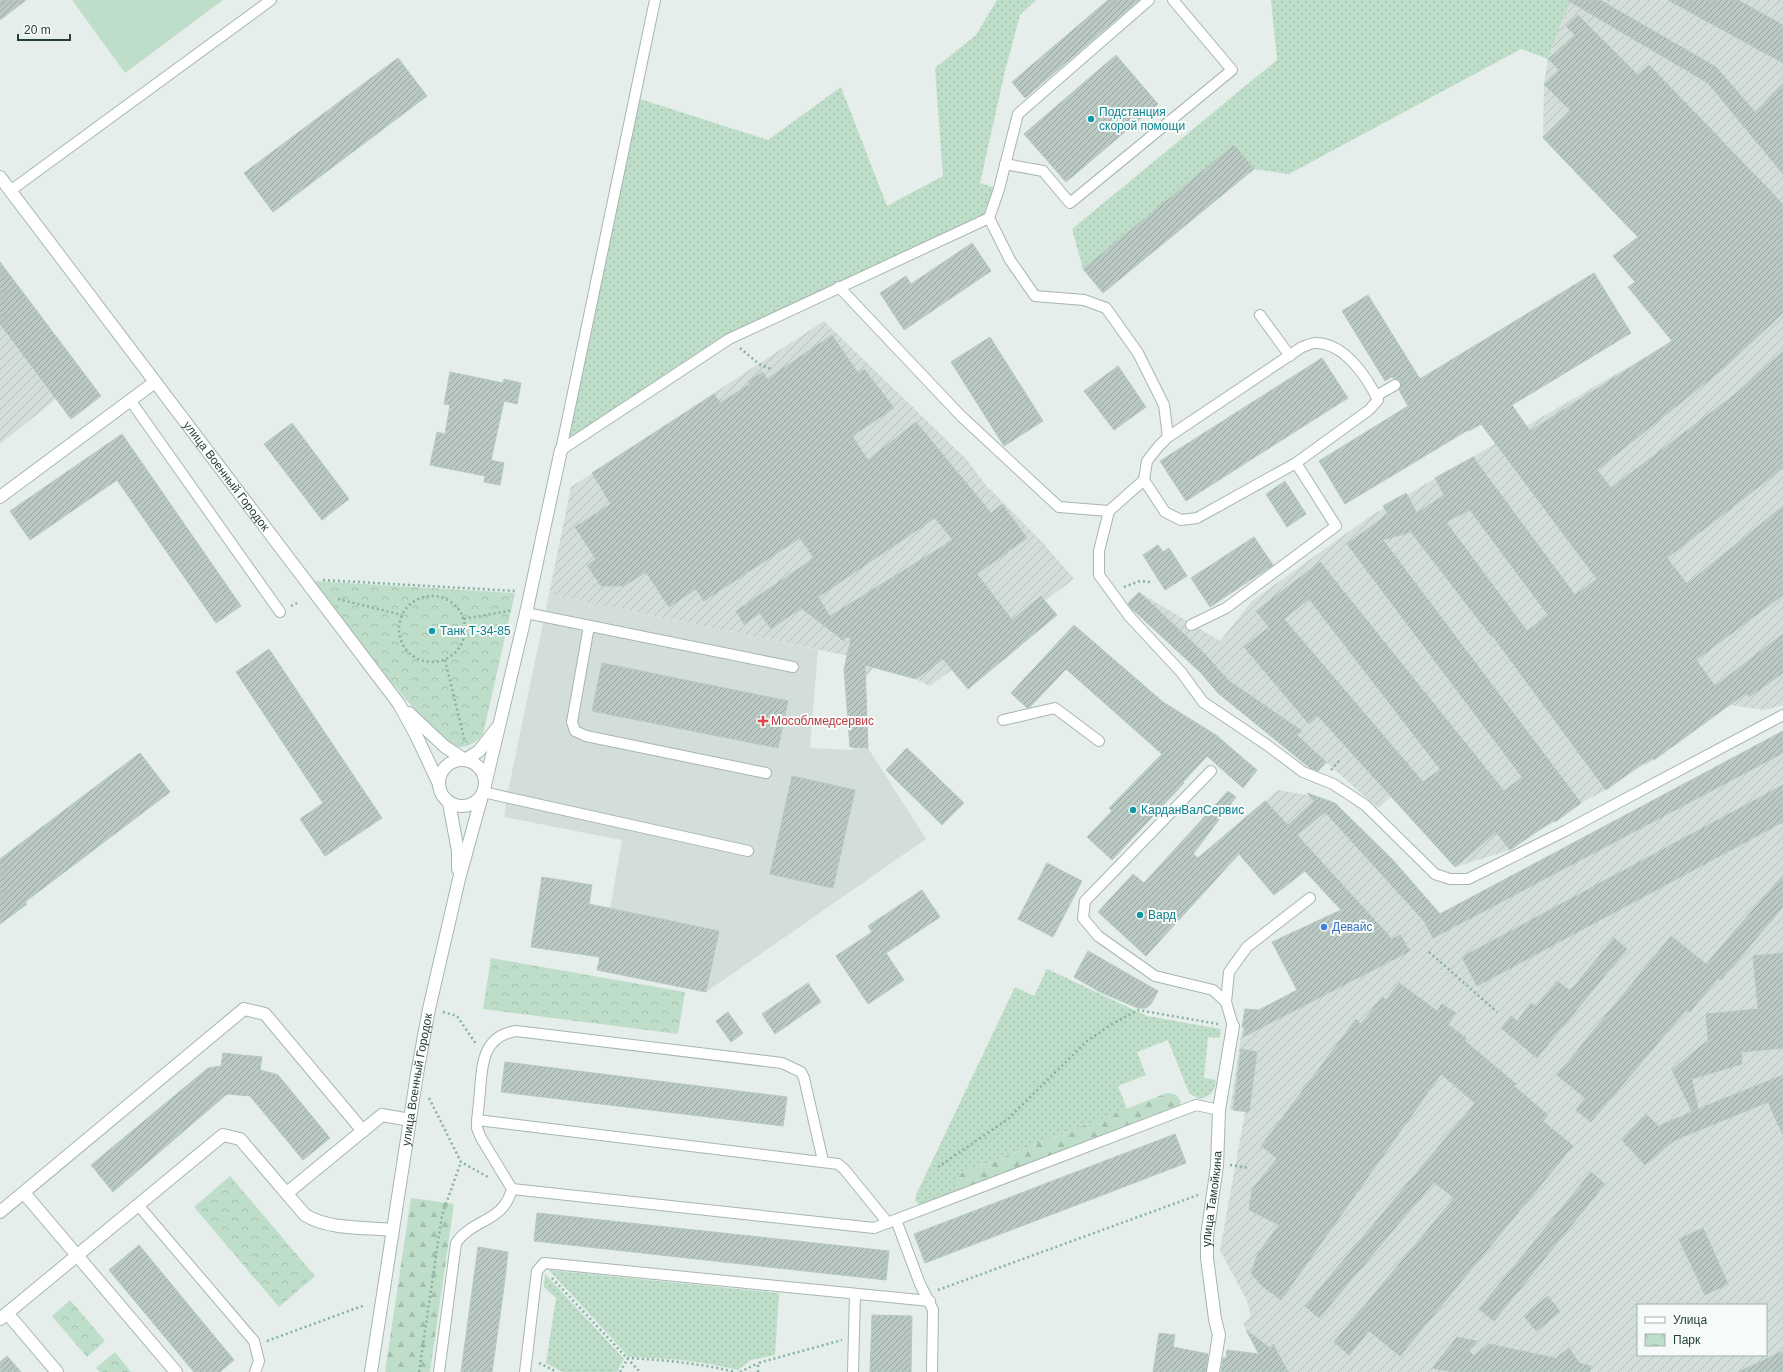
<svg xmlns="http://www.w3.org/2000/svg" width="1783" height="1372" viewBox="0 0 1783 1372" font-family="Arial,sans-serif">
  <defs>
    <pattern id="industrial-furrows" width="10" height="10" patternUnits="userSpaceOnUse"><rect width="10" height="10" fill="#d3ded9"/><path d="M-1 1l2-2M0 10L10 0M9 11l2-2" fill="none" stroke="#b5c0bb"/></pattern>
    <pattern id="grass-dots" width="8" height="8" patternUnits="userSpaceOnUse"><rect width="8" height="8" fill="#bfdec9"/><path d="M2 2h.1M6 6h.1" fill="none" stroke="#a4c0ad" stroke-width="1.8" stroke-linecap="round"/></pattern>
    <pattern id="forest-firs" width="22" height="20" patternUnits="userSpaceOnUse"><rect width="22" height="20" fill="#bfdec9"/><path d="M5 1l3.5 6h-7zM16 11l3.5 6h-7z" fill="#a4c0ad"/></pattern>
    <pattern id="park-crowns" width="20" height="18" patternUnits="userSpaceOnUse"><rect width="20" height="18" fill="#bfdec9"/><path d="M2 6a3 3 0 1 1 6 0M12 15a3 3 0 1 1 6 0" fill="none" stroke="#a4c0ad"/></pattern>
    <pattern id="building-hatch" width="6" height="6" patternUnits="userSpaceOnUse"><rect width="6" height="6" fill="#bac9c3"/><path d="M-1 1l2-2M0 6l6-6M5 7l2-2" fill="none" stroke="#97a59f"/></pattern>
  </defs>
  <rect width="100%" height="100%" fill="#e5eeea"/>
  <!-- built -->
  <path fill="#d3ded9" d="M549,594L818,650L810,748L853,750L868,748L926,839L706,992L597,970L610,909L622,840L504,817L507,796Z"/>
  <!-- industrial -->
  <g fill="url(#industrial-furrows)" fill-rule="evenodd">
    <path d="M1572,0H1783V705L1765,710L1729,705L1654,760L1632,771L1606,790L1581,803L1555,822L1536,832L1510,850L1455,867L1391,797L1378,808L1327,763L1316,773L1218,693L1200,672L1127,604L1139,592L1220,641L1252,601L1372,515L1661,348L1672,341L1690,324L1700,303L1543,138L1544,84L1548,59L1562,20Z"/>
    <path d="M824,321L967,460L985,484L1042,542L1074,579L930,686L916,679L873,668L866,678L868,748L853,750L845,680L854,657L549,594L571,487Z"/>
    <path d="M0,324L56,399L0,444Z"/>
    <path d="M1783,731V1372H1267L1243,1323L1251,1316L1247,1301L1220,1250L1245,1112L1230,1109L1245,1009L1259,1010L1376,948L1252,812L1278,790L1319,797L1335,803L1393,860L1440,914ZM1638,1305H1766V1355H1638Z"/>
  </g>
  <!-- grass -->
  <g fill="url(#grass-dots)">
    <path d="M997,0H1036L1020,15L1005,71L980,183L999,189L989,218L729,339L561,450L634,97L768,140L841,87L887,206L943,176L935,68L976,35Z"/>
    <path d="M1271,0H1572L1562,20L1548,59L1521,49L1289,174L1254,169L1234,145L1083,269L1072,229L1277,60Z"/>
    <path d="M1047,969L1147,1016L1221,1029L1220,1038L1208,1037L1204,1078L1216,1080C1215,1091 1211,1096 1199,1099L1189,1093L1168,1040L1137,1052L1146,1075L1118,1086L1127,1109L962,1173L956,1186L960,1190L919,1205L915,1200L916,1195L1015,987L1034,996Z"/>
    <path d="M549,1270L779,1293L775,1355L751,1360L738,1370C702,1361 666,1358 629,1357Z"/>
    <path d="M545,1274L624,1359L617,1372H563L546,1363L556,1298L544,1287Z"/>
  </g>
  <!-- forest -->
  <g fill="url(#forest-firs)">
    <path d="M1167,1093C1174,1093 1178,1095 1181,1102L1179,1107L960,1190L956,1186V1180L962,1173Z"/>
    <path d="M411,1198L454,1204L430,1372H385Z"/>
  </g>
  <!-- park -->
  <g fill="url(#park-crowns)">
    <path d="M314,581L515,593L483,734C477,743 463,751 451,745C438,739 424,720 414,709C379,668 346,626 313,582Z"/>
    <path d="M491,958L685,992L678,1034L483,1009Z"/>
    <path d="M230,1176L315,1276L279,1307L194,1207Z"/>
    <path d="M70,1300L105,1341L87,1357L52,1316Z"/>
    <path d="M115,1352L131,1372H100L96,1368Z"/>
  </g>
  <!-- pitch -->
  <path fill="#bfdec9" d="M72,0H223L125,73Z"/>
  <!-- building -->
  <g fill="url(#building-hatch)" stroke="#b7c8c2" fill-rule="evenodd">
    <path d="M0,0H26L0,20Z"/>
    <path d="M1108,0H1139L1025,98L1012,82Z"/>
    <path d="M1567,0H1600L1716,67L1755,112L1783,83V174L1708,83Z"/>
    <path d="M1668,0H1738L1783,25V63Z"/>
    <path d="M1578,15L1638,75L1649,65L1783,204V313L1724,368L1597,470L1611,488L1734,395L1783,351V468L1667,558L1687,584L1783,506V595L1696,660L1715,686L1783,634V673L1749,697L1746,693L1654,760L1652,757L1606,790L1492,635L1491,636L1411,532L1383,540L1581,803L1555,822L1554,820L1510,850L1496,832L1455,867L1318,716L1309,724L1244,647L1269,627L1256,611L1320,562L1504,791L1522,777L1347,544L1388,514L1383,506L1406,493L1417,513L1444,495L1435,478L1473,457L1575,595L1597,579L1481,424L1469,431L1468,430L1345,504L1319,461L1408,406L1399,390L1401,385L1400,381L1391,377L1385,381L1342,311L1368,295L1420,379L1594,273L1631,333L1512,405L1530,431L1672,341L1628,287L1635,282L1613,256L1638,237L1543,138L1570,110L1544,84L1559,70L1548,59L1575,35L1566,26ZM1470,510L1548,615L1527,631L1446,522ZM1309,599L1440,769L1423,782L1284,619Z"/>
    <path d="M1116,55L1158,104L1066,182L1024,134Z"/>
    <path d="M398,58L427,96L273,212L244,173Z"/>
    <path d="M1234,145L1254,169L1103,293L1083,269Z"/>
    <path d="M972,243L991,271L904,330L880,293L906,276L911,284Z"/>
    <path d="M0,262L101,396L71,419L0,324Z"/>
    <path d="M832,335L858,373L864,369L894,408L852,436L868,460L916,422L991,513L1002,504L1027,538L977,574L1012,620L1041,596L1057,615L968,689L943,659L916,679L865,665L868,748L850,747L844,669L851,638L843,637L845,640L844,641L801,608L771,629L760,613L744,624L736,611L814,558L800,538L704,601L696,589L669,607L646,572L624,586H601L587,565L596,559L575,527L611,504L592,473L714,394L720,403L750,384L748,381L763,372L767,379ZM935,518L953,540L830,616L818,597Z"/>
    <path d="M990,337L1043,421L1004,446L951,362Z"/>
    <path d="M1322,358L1348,398L1186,501L1160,461Z"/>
    <path d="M1118,366L1146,407L1114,430L1084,391Z"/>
    <path d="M450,372L503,383L504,379L521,383L517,404L504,401L491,460L504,463L500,485L484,482L485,476L430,465L437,432L445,434L450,405L444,404Z"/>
    <path d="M292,423L349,499L322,520L264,444Z"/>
    <path d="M122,434L241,606L216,623L117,480L30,540L10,511Z"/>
    <path d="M1285,481L1306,514L1287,527L1266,494Z"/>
    <path d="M1254,537L1273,565L1210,607L1191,578Z"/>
    <path d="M1158,545L1163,552L1169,548L1187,576L1165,590L1143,555Z"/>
    <path d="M1139,592L1202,651L1229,681L1302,731L1297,735L1326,762L1318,771L1310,768L1218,693L1200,672L1130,607L1128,603Z"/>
    <path d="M1074,625L1163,702L1216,735L1257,770L1243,788L1207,756L1183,782L1184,783L1112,860L1087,837L1112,811L1109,808L1162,754L1066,669L1030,707L1027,708L1011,693Z"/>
    <path d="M269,649L382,818L325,856L300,819L323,803L236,672Z"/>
    <path d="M602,663L788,701L778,748L592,711Z"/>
    <path d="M1783,731V753L1433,938L1424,921L1325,812L1297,835L1392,939L1400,935L1410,951L1243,1037L1245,1027H1242L1245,1009L1259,1010L1297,990L1272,942L1341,910L1305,871L1274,895L1239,854L1146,956L1098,912L1133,874L1144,883L1228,791L1236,797L1193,854L1198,858L1265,801L1288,825L1314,801L1307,793L1335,803L1393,860L1440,914Z"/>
    <path d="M907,748L964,803L942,825L886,770Z"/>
    <path d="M140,753L170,792L25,902L27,904L0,924V859Z"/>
    <path d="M792,776L855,790L833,888L770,874Z"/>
    <path d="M1783,785V822L1477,986L1462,957Z"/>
    <path d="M1047,863L1082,881L1053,937L1018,919Z"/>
    <path d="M1783,875V907L1721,980L1718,978L1690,1012L1686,1010L1591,1122L1576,1110L1585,1098L1557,1075L1671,936L1706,964Z"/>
    <path d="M542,877L592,885L589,904L719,931L706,992L597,970L600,957L531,947Z"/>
    <path d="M922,890L940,917L886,953L904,980L868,1004L836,956L872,932L868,926Z"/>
    <path d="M1614,938L1627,949L1537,1058L1501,1028L1511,1016L1517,1021L1531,1003L1536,1007L1557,981L1570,991Z"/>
    <path d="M1088,951L1158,991L1151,1004L1146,1008H1138L1100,992L1074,977Z"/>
    <path d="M1783,953V1048L1741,1052L1742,1064L1692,1079L1698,1109L1783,1075V1135L1768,1102L1675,1140L1645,1165L1622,1140L1646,1114L1658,1126L1692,1112L1672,1070L1708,1040L1706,1014L1758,1009L1753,956Z"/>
    <path d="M808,983L821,1002L775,1034L762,1014Z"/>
    <path d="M1399,983L1437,1011L1442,1004L1456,1013L1448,1025L1466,1038L1465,1041L1516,1084L1514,1086L1548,1115L1543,1121L1573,1146L1400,1356L1369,1331L1349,1355L1334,1342L1454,1198L1434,1182L1319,1318L1305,1306L1475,1103L1441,1074L1281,1300L1262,1286L1251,1273L1258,1253L1279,1225L1249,1210L1252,1190L1277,1158L1261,1146L1356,1019L1361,1024L1382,997L1386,1000Z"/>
    <path d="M728,1012L743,1033L731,1042L716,1021Z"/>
    <path d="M1241,1049L1257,1052L1249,1112L1233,1110Z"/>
    <path d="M223,1053L262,1057L260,1070L278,1075L330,1138L303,1160L250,1096L227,1094L113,1192L91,1165L208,1068L221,1066Z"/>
    <path d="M505,1062L787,1097L783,1126L501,1092Z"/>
    <path d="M1175,1134L1186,1163L925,1263L914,1234Z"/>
    <path d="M1591,1172L1605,1184L1494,1321L1479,1309Z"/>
    <path d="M537,1213L889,1251L886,1280L534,1241Z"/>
    <path d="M1703,1228L1728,1284L1705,1295L1679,1239Z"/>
    <path d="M139,1245L234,1360L220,1372H194L109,1270Z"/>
    <path d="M478,1247L508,1252L504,1287L492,1372H461Z"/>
    <path d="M1548,1296L1560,1312L1536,1331L1524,1316Z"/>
    <path d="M872,1315L912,1316L911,1372H870Z"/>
    <path d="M1246,1330L1270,1348L1273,1344L1288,1372H1221L1223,1358H1226L1227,1350L1259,1354Z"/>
    <path d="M1159,1333L1175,1335L1173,1347L1208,1354L1206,1372H1153Z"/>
    <path d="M1457,1337L1477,1341L1469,1351L1474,1356L1489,1344L1559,1359L1557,1357L1569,1348L1579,1363L1591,1366L1590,1372H1453L1432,1368Z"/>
    <path d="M1783,1351V1372H1738Z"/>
    <path d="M7,1356L21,1372H0V1362Z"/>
  </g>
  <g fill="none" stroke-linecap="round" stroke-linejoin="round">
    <defs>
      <g id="lane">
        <path d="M1005,164L1043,171L1070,203L1232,70L1173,0"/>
        <path d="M10,191L271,0"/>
        <path d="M989,218L999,189L1018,114L1149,0"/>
        <path d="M839,287L961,416L1059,507L1109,511"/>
        <path d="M1260,315L1290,356"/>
        <path d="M1376,396L1395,385"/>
        <path d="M130,400L280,612"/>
        <path d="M561,450L729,339L989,218L1010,260L1035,296L1084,300L1106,308L1138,353L1164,405L1168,437"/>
        <path d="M561,450L655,0"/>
        <path d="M1296,463L1369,410L1378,400C1367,377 1345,344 1317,343C1312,342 1306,346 1302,347L1168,437L1158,447L1147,461L1144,480L1109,511L1099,551V575L1129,616L1181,672L1203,702L1267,745L1303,772L1333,784L1365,805L1435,874L1450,879H1468L1565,831L1783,715"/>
        <path d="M1144,480L1165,512L1181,520L1197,518L1296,463L1336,526L1226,608L1191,625"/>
        <path d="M526,613L793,667"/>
        <path d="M589,626L572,722L575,731L586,736L766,773"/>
        <path d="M1003,720L1055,708L1099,741"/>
        <path d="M1211,771L1085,901L1083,918L1098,936L1155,976L1213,990L1226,1002L1233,1026"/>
        <path d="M483,792L748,851"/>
        <path d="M1226,1002L1229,972L1247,947L1310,898"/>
        <path d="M477,1120L838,1164L844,1169L888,1223"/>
        <path d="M512,1189L874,1228L1196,1105L1219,1110"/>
        <path d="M138,1205L254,1341L259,1361L255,1372"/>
        <path d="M896,1220L920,1284L933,1310L932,1372"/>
        <path d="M439,1372L456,1243C473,1218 503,1223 512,1189L481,1138L477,1128C477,1116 479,1104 480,1091C482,1064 483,1036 516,1031L782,1063L801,1072L804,1078L823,1161"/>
        <path d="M525,1372L537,1271L544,1263L930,1301"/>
        <path d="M853,1372L855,1294"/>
      </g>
      <g id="street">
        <path id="s1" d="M0,177L399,704L416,735L439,784"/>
        <path d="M0,497L155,382"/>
        <path d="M409,713L444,746L465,760L479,751L497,728"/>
        <circle cx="462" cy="783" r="23"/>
        <path d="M485,785L526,613L561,450"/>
        <path d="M449,803L458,851V869"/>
        <path d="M24,1193L176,1372"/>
        <path d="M287,1193L382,1115L410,1120"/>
        <path d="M0,1212L244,1009L265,1014L363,1131"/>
        <path d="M7,1313L57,1372"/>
        <path d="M0,1319L223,1135L240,1139L305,1215C330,1230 364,1227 393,1230"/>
        <path id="s2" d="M371,1372L417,1074L429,1009L459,879L483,792"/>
        <path id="s3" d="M1213,1372L1219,1335L1215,1319L1207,1258V1236L1217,1166L1219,1110L1233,1026"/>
      </g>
    </defs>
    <!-- lane casing -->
    <use href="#lane" stroke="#a7b6b1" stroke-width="12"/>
    <!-- street casing -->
    <use href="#street" stroke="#a7b6b1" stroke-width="14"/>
    <!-- path -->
    <g stroke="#86b1a5" stroke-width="2.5" stroke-dasharray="2 3" stroke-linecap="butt">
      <path d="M740,348L759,364L771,369"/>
      <path d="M323,580L516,591"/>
      <path d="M1124,587L1140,581L1151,582"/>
      <circle cx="432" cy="629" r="33"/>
      <path d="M338,599L402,615"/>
      <path d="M291,606L297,603"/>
      <path d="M464,619L513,610"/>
      <path d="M445,660L465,742"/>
      <path d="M1331,770L1339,761"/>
      <path d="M1429,952L1497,1012"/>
      <path d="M443,1012L457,1016L476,1044"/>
      <path d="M429,1098L461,1162L488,1177"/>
      <path d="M1230,1165L1249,1168"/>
      <path d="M938,1167L1008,1119L1087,1041L1112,1024L1138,1010L1218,1024"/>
      <path d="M552,1278L640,1372"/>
      <path d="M938,1290L1198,1195"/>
      <path d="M267,1341L365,1305"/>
      <path d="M539,1363L557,1372"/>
      <path d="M419,1372L442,1215L461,1162"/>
      <path d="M620,1372L628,1358C664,1360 699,1363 735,1372"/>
      <path d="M740,1372L758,1363"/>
      <path d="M758,1372V1363L842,1340"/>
    </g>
    <!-- lane -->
    <use href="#lane" stroke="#fff" stroke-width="10"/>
    <!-- street -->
    <use href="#street" stroke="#fff" stroke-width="12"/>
  </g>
  <!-- markers -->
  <g fill="#0f9aa8" stroke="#f6faf8" stroke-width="1.5">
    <circle cx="1091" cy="119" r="4"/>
    <circle cx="432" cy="631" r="4"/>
    <circle cx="1133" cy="810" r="4"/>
    <circle cx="1140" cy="915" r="4"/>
  </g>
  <path fill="#e0444e" stroke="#f6faf8" stroke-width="1.5" d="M761 715h4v4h4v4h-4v4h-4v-4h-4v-4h4z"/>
  <circle fill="#3f7fe0" stroke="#f6faf8" stroke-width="1.5" cx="1324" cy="927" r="4"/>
  <g text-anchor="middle" stroke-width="4" stroke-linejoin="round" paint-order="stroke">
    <!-- culture labels -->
    <g font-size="12" fill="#0d838f" stroke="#f6faf8" text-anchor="start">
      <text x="1099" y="116">Подстанция<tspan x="1099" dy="14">скорой помощи</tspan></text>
      <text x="440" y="635">Танк Т-34-85</text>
      <text x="1141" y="814">КарданВалСервис</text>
      <text x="1148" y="919">Вард</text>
    </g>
    <!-- street labels -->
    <g font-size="12" fill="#244039" stroke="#f6faf8">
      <text dy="4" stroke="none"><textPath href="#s1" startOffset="375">улица Военный Городок</textPath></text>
      <text dy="4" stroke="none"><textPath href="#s2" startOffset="296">улица Военный Городок</textPath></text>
      <text dy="4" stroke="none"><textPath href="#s3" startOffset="175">улица Тамойкина</textPath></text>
    </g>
    <!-- health labels -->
    <g font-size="12" fill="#be3a42" stroke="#f6faf8" text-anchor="start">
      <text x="771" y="725">Мособлмедсервис</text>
    </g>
    <!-- shop labels -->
    <g font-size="12" fill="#366cbe" stroke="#f6faf8" text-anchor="start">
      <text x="1332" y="931">Девайс</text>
    </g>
  </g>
  <!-- legend -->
  <rect x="1637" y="1304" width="130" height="52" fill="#f6faf8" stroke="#a2b0ac"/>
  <rect x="1645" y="1317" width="20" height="6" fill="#ffffff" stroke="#a2b0ac"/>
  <text x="1673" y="1324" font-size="12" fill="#244039">Улица</text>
  <rect x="1645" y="1334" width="20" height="12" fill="url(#park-crowns)" stroke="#a2b0ac"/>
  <text x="1673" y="1344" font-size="12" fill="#244039">Парк</text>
  <!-- scale -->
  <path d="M18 34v6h52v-6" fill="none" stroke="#244039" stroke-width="2"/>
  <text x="24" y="34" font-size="12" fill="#244039" stroke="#f6faf8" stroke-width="3" paint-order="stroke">20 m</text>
</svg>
